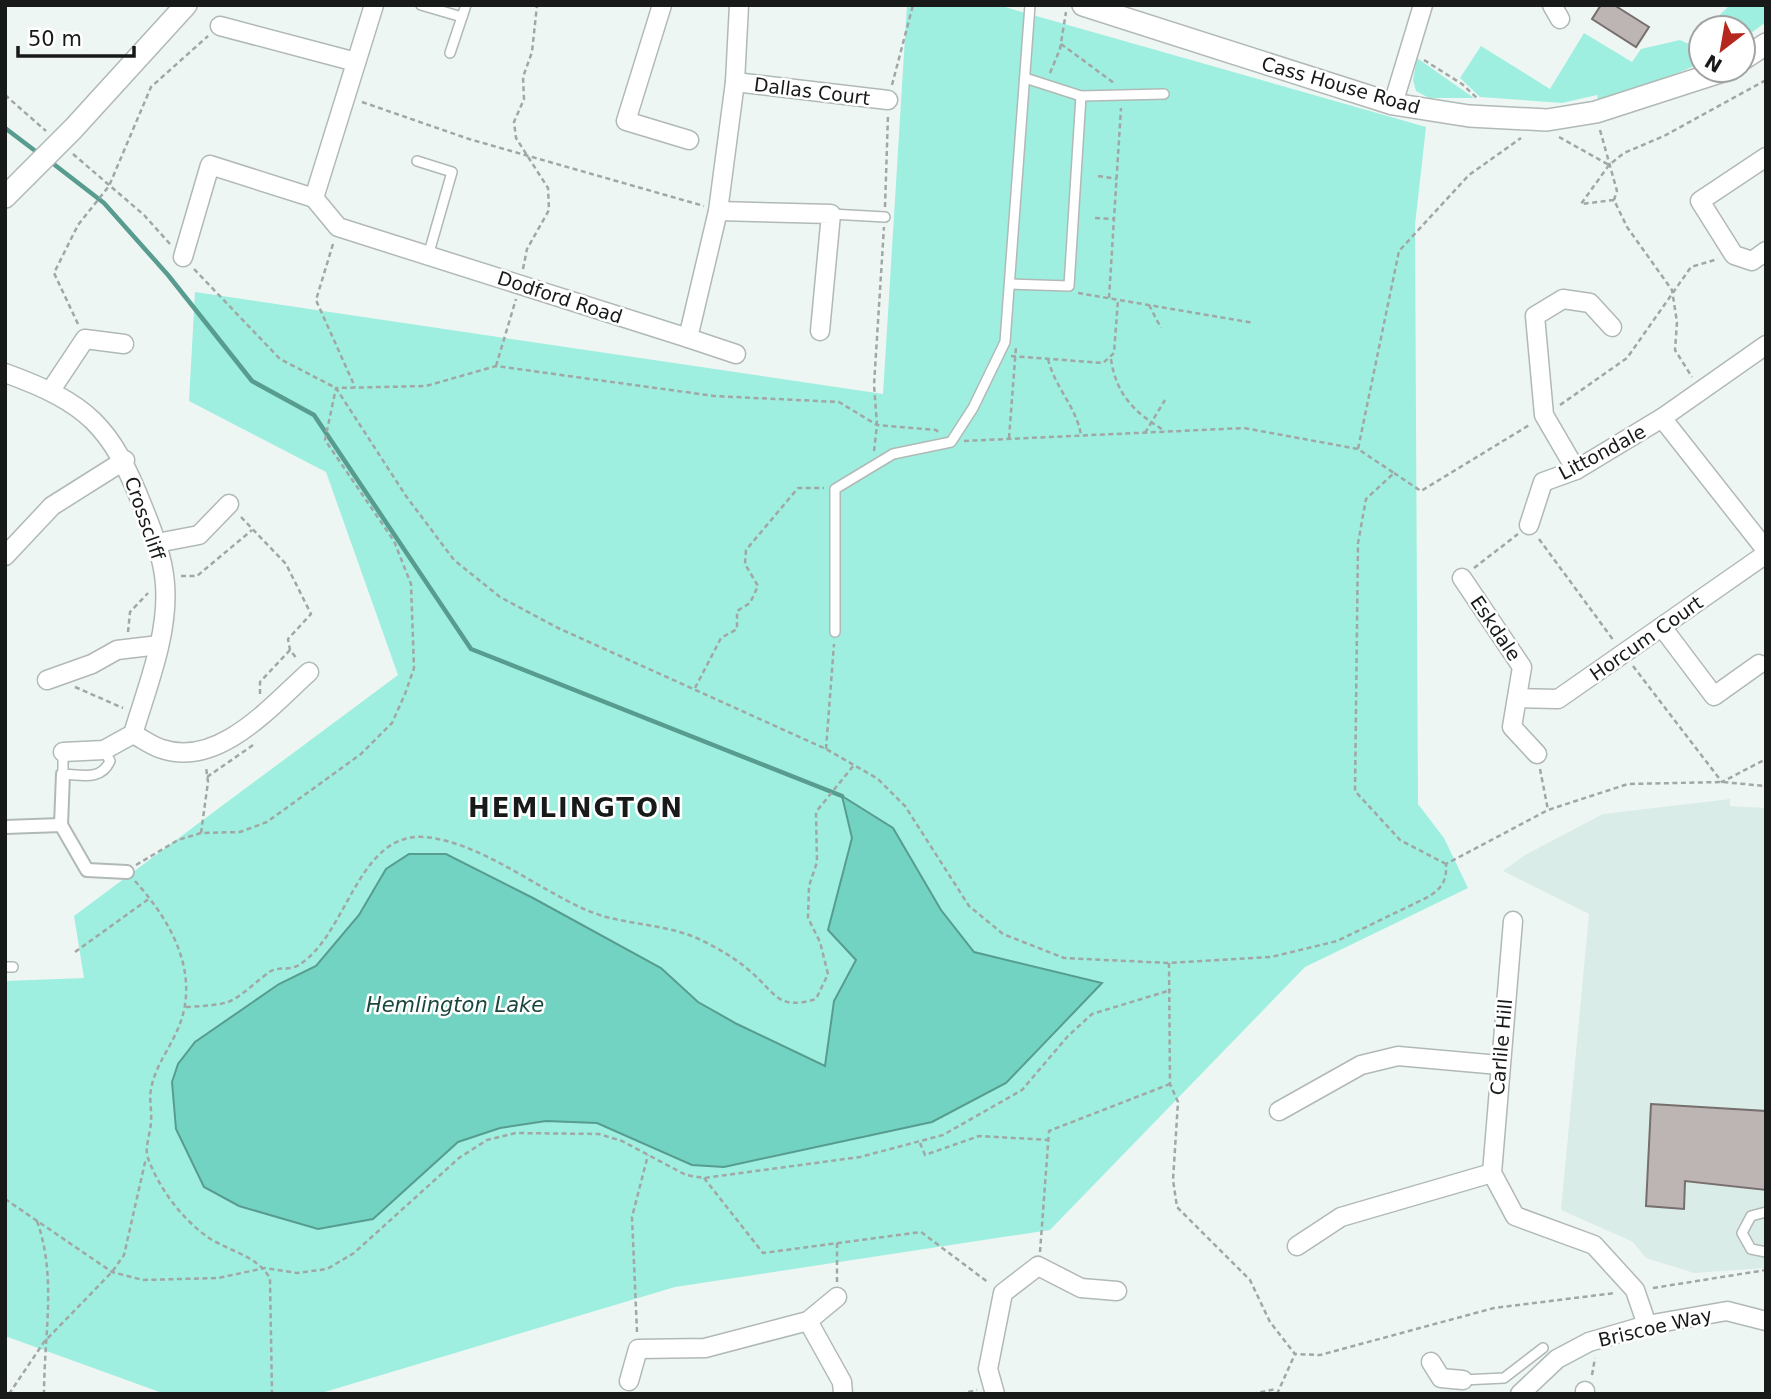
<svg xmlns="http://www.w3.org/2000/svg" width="1771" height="1399" viewBox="0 0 1771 1399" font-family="'DejaVu Sans',sans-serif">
  <rect width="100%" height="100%" fill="#eef6f4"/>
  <!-- built -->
  <path fill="#daece8" d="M1730,799V806L1766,808V1268L1694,1273L1646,1258L1633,1242L1561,1210L1589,914L1503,871L1525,855L1603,814Z"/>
  <!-- green -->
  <g fill="#9eefdf">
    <path d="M907,5H998L1426,127L1415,225L1418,804L1444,838L1468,888L1305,967L1050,1230L675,1287L318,1394H165L5,1336V981L84,978L74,916L398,675L326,472L189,401L195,292L883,394Z"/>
    <path d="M1730,5H1766V22L1743,39V28H1706Z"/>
    <path d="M1701,32V63L1645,87L1598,100L1597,95L1562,103L1480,97L1460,78L1481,46L1550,89L1584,33L1632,62L1641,49L1680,40L1689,44Z"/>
    <path d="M1417,58L1474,98H1429L1416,91L1413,80Z"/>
  </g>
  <!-- water -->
  <path fill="#73d3c2" stroke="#579c8f" stroke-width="2" d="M842,796L893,828L941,910L974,952L1102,983L1006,1083L932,1122L724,1167L692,1165L597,1123L546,1121L500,1128L458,1142L373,1219L318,1229L239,1206L204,1187L176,1129L172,1082L178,1064L195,1042L279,984L316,966L359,915L386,869L409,854H446L533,898L661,968L698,1002L737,1024L825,1066L834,1001L856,960L828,930L852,838Z"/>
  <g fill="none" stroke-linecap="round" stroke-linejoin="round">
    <!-- stream -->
    <g stroke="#579c8f" stroke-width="4.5">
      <path d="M5,128L38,153"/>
      <path d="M51,162L104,203L168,275L252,381L314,415L471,649L842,796"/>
    </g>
  </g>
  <!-- building -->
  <g fill="#bdb5b3" stroke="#766f6d" stroke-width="2">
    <path d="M1601,5H1614L1649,27L1636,47L1592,19Z"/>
    <path d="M1651,1104L1766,1111V1190L1685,1181L1684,1209L1646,1206Z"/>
  </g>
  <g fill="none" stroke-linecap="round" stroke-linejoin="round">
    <defs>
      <g id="service">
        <path d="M421,5L462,17"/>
        <path d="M450,53L466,5"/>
        <path d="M1025,78L1081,96L1164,94"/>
        <path d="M417,161L452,172L428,256"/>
        <path d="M831,214L885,217"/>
        <path d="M1011,284L1069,286L1081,96"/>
        <path d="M835,632V489L893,454L951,442L973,408L1005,342L1030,5"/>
        <path d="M63,752V774C82,775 101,781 110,761L104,750"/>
        <path d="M5,967H13"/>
        <path d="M1766,1212L1751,1216L1742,1233L1751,1249L1766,1252"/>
        <path d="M1463,1380L1504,1378L1543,1348"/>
      </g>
      <g id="pedestrian">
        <path d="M61,825L63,774"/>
        <path d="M5,827L61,825L87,870L127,872"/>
      </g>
      <g id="minor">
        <path d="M374,5L314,198L338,227L688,338L718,211L735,82L739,5"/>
        <path d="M662,5L626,121L689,140"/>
        <path d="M1552,5L1560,19"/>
        <path d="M220,26L356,62"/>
        <path d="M735,82L888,100"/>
        <path d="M1393,104L1423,5"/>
        <path d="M1766,157L1700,201L1734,255L1752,261L1766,251"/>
        <path d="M718,211L831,214L820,331"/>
        <path d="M183,257L210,165L314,198"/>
        <path d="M688,338L736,354"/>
        <path d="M1766,345L1662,418L1766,550"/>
        <path d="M5,373C88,403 111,426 143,507C153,532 163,557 165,584C169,634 147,687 133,734L104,750L63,752"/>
        <path d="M51,390L85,339L124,344"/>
        <path d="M1576,470L1544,415L1535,316L1563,299L1590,303L1612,327"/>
        <path d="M1529,525L1543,482L1576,470L1662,418"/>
        <path d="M157,543L199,535L229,504"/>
        <path d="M5,556L52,506L125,460"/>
        <path d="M1462,578L1522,667L1512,727L1537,754"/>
        <path d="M1662,627L1714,696L1759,664"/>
        <path d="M47,680L92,664L117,650L159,645"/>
        <path d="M1518,698L1558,699L1766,554"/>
        <path d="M133,734C143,739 152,746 162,749C219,768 271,706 309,672"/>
        <path d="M1513,921L1492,1173L1515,1216L1594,1245L1635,1290L1647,1325"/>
        <path d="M1279,1111L1361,1065L1398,1056L1499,1065"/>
        <path d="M1297,1246L1341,1217L1492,1173"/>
        <path d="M808,1321L842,1382L843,1394"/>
        <path d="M1431,1362L1441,1378L1463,1380"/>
        <path d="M629,1381L638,1349L705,1348L808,1321L837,1297"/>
        <path d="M1585,1391V1394"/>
        <path d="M995,1394L988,1369L1003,1293L1038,1266L1081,1288L1117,1291"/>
        <path d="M1520,1394L1557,1359L1589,1342L1647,1325L1727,1311L1766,1321"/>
      </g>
      <g id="tertiary">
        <path d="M1083,5L1393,104L1469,116L1547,120L1596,112L1726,70"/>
        <path d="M1743,59L1766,44"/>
        <path d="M73,129L186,5"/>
        <path d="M5,197L25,177"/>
      </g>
    </defs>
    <!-- service casing -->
    <use href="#service" stroke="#b1b9b7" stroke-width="12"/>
    <!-- pedestrian casing -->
    <use href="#pedestrian" stroke="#b1b9b7" stroke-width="16"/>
    <!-- minor casing -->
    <use href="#minor" stroke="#b1b9b7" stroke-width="21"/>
    <!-- tertiary casing -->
    <use href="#tertiary" stroke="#b1b9b7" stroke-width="24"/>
    <!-- path -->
    <g stroke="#a0a7a5" stroke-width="2.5" stroke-dasharray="5 3.5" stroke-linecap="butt">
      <path d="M1061,44L1114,83"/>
      <path d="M1424,60L1462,84L1478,99"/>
      <path d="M1050,73L1060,49L1066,12"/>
      <path d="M892,85L913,5"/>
      <path d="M5,95L46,131"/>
      <path d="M362,102L469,139L704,206"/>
      <path d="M1600,130L1617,191L1614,200L1627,227L1672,290L1677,322L1675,350L1692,377"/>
      <path d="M1559,137L1609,165"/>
      <path d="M73,154L144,215L170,244"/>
      <path d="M1098,176L1117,179"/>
      <path d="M1614,200L1581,204L1609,165L1624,153L1664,136L1766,80"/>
      <path d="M885,207L888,115"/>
      <path d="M1095,218L1115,219"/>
      <path d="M333,244L316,300L355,387"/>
      <path d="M194,269L280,359L336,388L406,496L454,560L500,597L558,628L826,749L878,779L905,806L969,906L1003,934L1064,958L1169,963L1271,957L1337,941L1426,898C1442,889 1447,881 1446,864L1548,810L1628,784L1722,782L1766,786"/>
      <path d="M523,269L527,249L549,210L548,188L516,138L514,122L524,99L523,77L532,52L537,5"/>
      <path d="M1078,293L1254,323"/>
      <path d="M1109,298L1121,108"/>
      <path d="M1149,305L1161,328"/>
      <path d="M78,324L54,273L78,225L109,186L151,87L208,36"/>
      <path d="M1011,356L1103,363L1114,353L1118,300"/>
      <path d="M1048,359C1055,388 1076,406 1081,435"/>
      <path d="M1111,359C1116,395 1135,413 1165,431"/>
      <path d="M496,366L516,299"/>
      <path d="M1560,405L1627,358L1691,267L1718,259"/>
      <path d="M1145,433L1165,400"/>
      <path d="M1009,438L1016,347"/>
      <path d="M964,441L1244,428L1358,449"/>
      <path d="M874,451L877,425L874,385L884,227"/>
      <path d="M1394,473L1421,491L1531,424"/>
      <path d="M241,517L286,564L311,614L288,639L290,650L297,659"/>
      <path d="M1539,539L1614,641"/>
      <path d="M1474,568L1518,534"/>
      <path d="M181,576H197L252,530"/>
      <path d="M128,632L130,612L148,593"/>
      <path d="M1633,666L1722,782L1766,759"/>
      <path d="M75,687L123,708"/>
      <path d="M695,688L721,638L737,629V611L750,603L758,586L745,564L746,550L798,488H824"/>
      <path d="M260,694V682L290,650"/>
      <path d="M826,749L834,644"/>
      <path d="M1540,769L1548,810"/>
      <path d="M207,777L256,743"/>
      <path d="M201,833L208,782L206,767"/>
      <path d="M1446,864L1400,840L1355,791L1358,543L1366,499L1394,473L1358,449L1399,251L1469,175L1521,138"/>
      <path d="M136,865L178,840L201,833L240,832L267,822L361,754L392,723L405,694L414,668L411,584L394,541L325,440L336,388L426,386L496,366L714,396L839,402L877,425L936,430L940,433"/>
      <path d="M135,881C172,922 202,976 177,1031C168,1051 155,1067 151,1089C149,1100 152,1111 151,1121C151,1132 144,1148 148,1158C159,1189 183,1220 209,1238C229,1251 260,1257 270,1279L272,1394"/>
      <path d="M75,952L150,898"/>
      <path d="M1169,963L1170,1084L1178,1102L1173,1180L1177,1207L1250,1280L1270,1322L1295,1354L1320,1355L1494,1308L1615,1293"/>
      <path d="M186,1007C198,1006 215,1006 228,1002C243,996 257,980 271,971C279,967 289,970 297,966C348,937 356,832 425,837C479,842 535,887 584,909C621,926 663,922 701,940C719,949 735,958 750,971C776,993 777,1011 816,999L828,974L820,942L808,918L809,886L817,862L816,812L854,765"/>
      <path d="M920,1143L925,1155L979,1136L1048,1140"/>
      <path d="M704,1178L763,1253L921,1232L989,1283"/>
      <path d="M5,1199L112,1272L143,1280L218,1278L265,1268L297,1273L327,1269L354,1253L459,1158L487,1140L516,1133L599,1134L622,1141L686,1175L704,1178L860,1157L943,1135L1022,1090L1068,1036L1092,1014L1171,990"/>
      <path d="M37,1221C57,1277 44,1335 44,1394"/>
      <path d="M1040,1252L1049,1131L1170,1084"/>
      <path d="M837,1282V1243"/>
      <path d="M1653,1288L1766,1270"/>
      <path d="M637,1332L632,1217L648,1155"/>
      <path d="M1592,1375L1595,1358"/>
      <path d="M9,1394L44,1342L112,1272L124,1255L146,1158"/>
      <path d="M960,1394L977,1390"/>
      <path d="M1252,1394L1276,1389"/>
      <path d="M1277,1394L1295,1354"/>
    </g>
    <!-- service -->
    <use href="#service" stroke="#fff" stroke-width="9"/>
    <!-- pedestrian -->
    <use href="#pedestrian" stroke="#fff" stroke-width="12"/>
    <!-- minor -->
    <use href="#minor" stroke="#fff" stroke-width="18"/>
    <!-- tertiary -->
    <use href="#tertiary" stroke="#fff" stroke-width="21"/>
    <defs>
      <path id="tertiary-bridge" d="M25,177L73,129"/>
    </defs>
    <!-- tertiary-bridge casing -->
    <use href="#tertiary-bridge" stroke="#b1b9b7" stroke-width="24" stroke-linecap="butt"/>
    <!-- tertiary-bridge -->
    <use href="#tertiary-bridge" stroke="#fff" stroke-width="21"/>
  </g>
  <g text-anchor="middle" stroke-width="5" stroke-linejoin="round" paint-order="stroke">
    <!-- street labels -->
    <g font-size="19" fill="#171a19" stroke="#fff">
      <text transform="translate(1341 85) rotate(16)" y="7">Cass House Road</text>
      <text transform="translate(812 91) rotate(7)" y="7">Dallas Court</text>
      <text transform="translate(560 297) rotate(18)" y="7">Dodford Road</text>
      <text transform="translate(1602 452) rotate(-28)" y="7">Littondale</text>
      <text transform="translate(145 518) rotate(71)" y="7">Crosscliff</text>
      <text transform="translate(1496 628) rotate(56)" y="7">Eskdale</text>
      <text transform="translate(1646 638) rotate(-35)" y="7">Horcum Court</text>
      <text transform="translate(1501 1047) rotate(-85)" y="7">Carlile Hill</text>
      <text transform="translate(1655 1327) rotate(-13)" y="7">Briscoe Way</text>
    </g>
    <!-- water labels -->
    <g font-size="21" font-style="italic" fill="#1b473f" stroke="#fff">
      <text x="455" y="1012">Hemlington Lake</text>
    </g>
    <!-- district labels -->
    <g font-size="26" font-weight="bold" letter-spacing="2" fill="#171a19" stroke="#fff">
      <text x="576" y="817">HEMLINGTON</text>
    </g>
  </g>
  <!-- border -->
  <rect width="1771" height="1399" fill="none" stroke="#171a19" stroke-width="14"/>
  <!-- north arrow -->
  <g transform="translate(1722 49) rotate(211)"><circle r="33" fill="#ffffff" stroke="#a2a3a3" stroke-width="2"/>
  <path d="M0-5L12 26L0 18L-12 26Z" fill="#b62720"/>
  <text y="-10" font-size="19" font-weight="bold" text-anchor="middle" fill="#171a19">N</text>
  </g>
  <!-- scale -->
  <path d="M18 46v10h116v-10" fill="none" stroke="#171a19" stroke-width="3.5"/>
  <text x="28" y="46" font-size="21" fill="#171a19" stroke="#ffffff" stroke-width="5" paint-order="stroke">50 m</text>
</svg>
